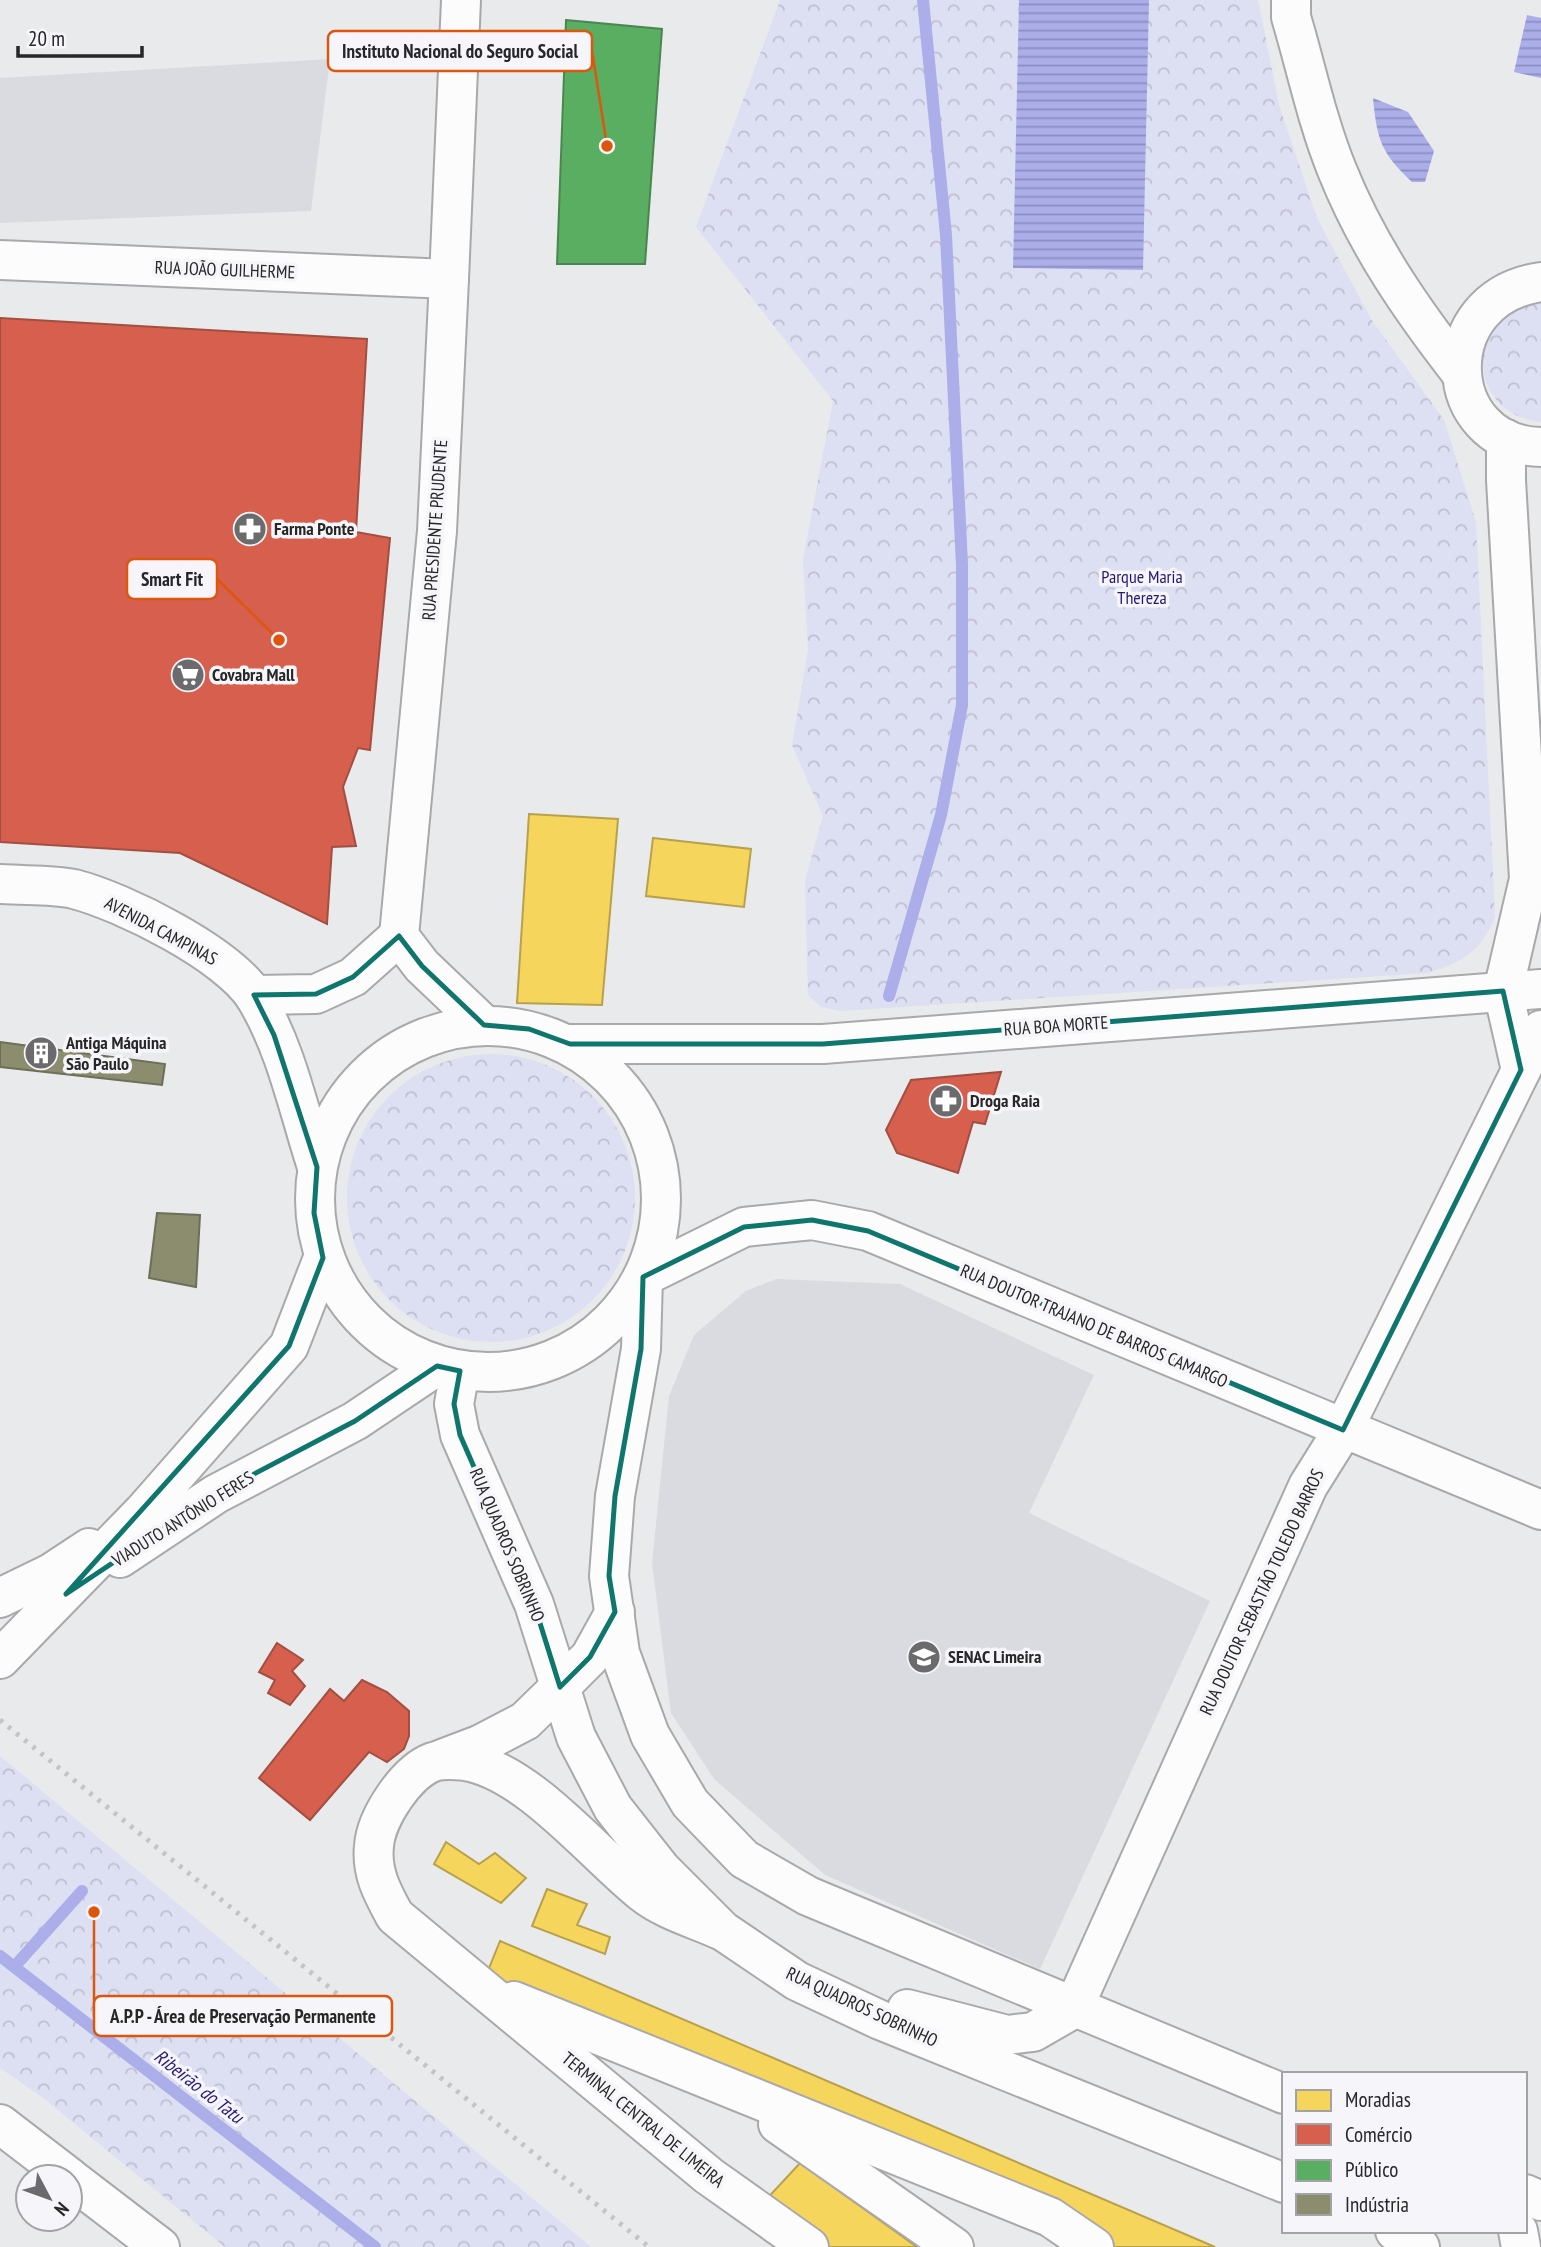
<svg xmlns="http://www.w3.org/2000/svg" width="1541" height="2247" viewBox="0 0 1541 2247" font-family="'PT Sans Narrow',sans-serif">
  <defs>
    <pattern id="forest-crowns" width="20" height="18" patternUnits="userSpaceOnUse" patternTransform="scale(1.75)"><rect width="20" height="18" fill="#dddff2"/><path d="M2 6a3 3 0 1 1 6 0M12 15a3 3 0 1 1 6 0" fill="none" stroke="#bebfd0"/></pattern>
    <pattern id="water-rules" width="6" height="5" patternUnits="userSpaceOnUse" patternTransform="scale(1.75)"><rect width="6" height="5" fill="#abaee9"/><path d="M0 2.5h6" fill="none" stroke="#8b8ebd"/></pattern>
  </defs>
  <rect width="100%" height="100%" fill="#e9eaec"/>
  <!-- built -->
  <g fill="#dadbe1">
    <path d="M330,59L311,211L0,223V78Z"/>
    <path d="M776,1279L900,1284L1094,1375L1029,1513L1210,1601L1040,1969L825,1875L714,1779L671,1713L652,1563L669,1396L694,1335L746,1291Z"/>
  </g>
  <!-- forest -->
  <g fill="url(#forest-crowns)">
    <path d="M780,0H1258L1279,105L1317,218L1371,319L1444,420L1476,522L1495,917C1480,953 1463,961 1428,973L841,1011L821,1007L808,995L805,881L823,816L792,745L808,650L803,560L833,401L696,227Z"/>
    <path d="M1541,300V422C1528,420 1516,417 1506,409C1477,388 1475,341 1501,317C1513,306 1526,304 1541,300Z"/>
    <circle cx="491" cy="1198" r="144"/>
    <path d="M0,1756L591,2247H225L42,2097L0,2068Z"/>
  </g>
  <!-- water -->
  <g fill="url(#water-rules)">
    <path d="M1019,0H1149L1143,270L1013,268Z"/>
    <path d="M1527,15L1541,18V78L1514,72Z"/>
    <path d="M1373,98L1408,112L1434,151L1425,182H1412C1381,153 1377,140 1373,98Z"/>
  </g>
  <!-- homes -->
  <g fill="#f6d55c" stroke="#b8a14c" stroke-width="2">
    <path d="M529,814L618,819L602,1005L517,1003Z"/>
    <path d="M653,838L751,849L744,907L646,896Z"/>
    <path d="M446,1842L479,1864L495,1853L526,1878L501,1903L434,1864Z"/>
    <path d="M547,1889L587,1904L577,1925L610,1937L605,1954L532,1926Z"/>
    <path d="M500,1941L1215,2247H1090L481,1988Z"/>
    <path d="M800,2163L917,2247H820L761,2205Z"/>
  </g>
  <!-- shops -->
  <g fill="#d6604d" stroke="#a24f42" stroke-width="2">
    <path d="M0,318L367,339L356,532L390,538L370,750L358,748L343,787L356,846L332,847L327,924L180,853L0,842Z"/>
    <path d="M1001,1072L985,1124L973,1122L958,1173L897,1153L886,1130L911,1080Z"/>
    <path d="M277,1643L303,1660L292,1671L305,1686L290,1705L268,1693L275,1680L259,1672Z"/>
    <path d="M362,1680L387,1692L409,1711V1736L404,1749L387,1762L369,1752L310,1820L259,1778L330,1689L344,1701Z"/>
  </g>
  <!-- public -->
  <path fill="#5aae61" stroke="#4b8650" stroke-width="2" d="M566,20L662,29L645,264H557Z"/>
  <!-- industry -->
  <g fill="#8c8c6e" stroke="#6e6e59" stroke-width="2">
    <path d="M0,1042L165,1064L162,1085L0,1067Z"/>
    <path d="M157,1213L200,1215L196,1287L149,1278Z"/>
  </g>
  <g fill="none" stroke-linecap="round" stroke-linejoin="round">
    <!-- stream -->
    <g stroke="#abaee9" stroke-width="12">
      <path d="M889,996L941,815L962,705V565L946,235L923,0"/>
      <path d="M0,1956L375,2247"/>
      <path d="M15,1966L82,1891"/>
    </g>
    <defs>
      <g id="minor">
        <path d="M1291,0V17C1306,67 1317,121 1337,170C1367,245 1411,309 1461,373"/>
        <path d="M449,279L461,0"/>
        <path d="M1541,282C1431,298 1440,445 1541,447"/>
        <path d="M1506,439V480L1529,879L1503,991L1521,1070"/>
        <path d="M570,1044H823L1541,989"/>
        <path d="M442,1759L479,1745L525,1721L560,1687"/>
        <path d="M720,1930C696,1919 664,1910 643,1893C593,1853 528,1771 465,1761C457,1760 441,1759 433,1762C406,1772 376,1818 374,1846C371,1873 383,1894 395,1916L709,2176L809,2247"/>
        <path d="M514,2001L1050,2217L1094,2247"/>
        <path d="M1073,2009L1308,1486L1343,1430L1541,1030"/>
        <path d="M778,2124L954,2247"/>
      </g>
      <g id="major">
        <path d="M0,260L449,279L437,531L399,936L422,966L484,1025"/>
        <path d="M0,884C24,886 51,884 74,889C124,902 228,954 255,997C286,1047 299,1112 317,1167"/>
        <path d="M254,995L316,994L353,977L399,936"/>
        <circle cx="488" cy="1199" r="173"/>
        <path d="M460,1371L454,1404L460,1435L534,1604L576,1737L613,1808L661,1869L723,1931L797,1981L880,2020L1284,2183"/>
        <path d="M120,1558L216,1494L355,1421L437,1366"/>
        <path d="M0,1598L51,1573L89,1548"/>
        <path d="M0,1659L143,1512L289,1346L323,1258"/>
        <path d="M560,1687L590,1657L615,1612"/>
        <path d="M907,2009L1007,2035L1033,2032L1073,2009"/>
        <path d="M1284,2094L808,1896L744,1859L690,1803L650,1735L620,1653L609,1576L615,1496L641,1349L643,1277L744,1227L812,1220L868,1231L1541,1510"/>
        <path d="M0,2124L69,2177"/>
        <path d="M70,2178L160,2247"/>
        <path d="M1525,2194L1541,2201"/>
        <path d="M1395,2231L1420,2247"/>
        <path d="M1518,2231L1521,2247"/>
      </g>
    </defs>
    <!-- minor casing -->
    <use href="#minor" stroke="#a9a9ab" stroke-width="42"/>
    <!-- major casing -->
    <use href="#major" stroke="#a9a9ab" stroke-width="42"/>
    <!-- minor -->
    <use href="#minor" stroke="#fcfcfc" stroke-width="38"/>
    <!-- major -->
    <use href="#major" stroke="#fcfcfc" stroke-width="38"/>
    <!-- rail -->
    <path stroke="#c4c4c4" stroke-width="5" stroke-dasharray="3.5 7" stroke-linecap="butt" d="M0,1720L649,2247"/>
  </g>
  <!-- marked area -->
  <path fill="none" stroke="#0f766e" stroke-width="5" stroke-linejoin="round" d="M399,936L422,966L484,1025L529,1029L570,1044H823L1503,991L1521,1070L1343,1430L868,1231L812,1220L744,1227L643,1277L641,1349L615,1496L609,1576L615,1612L590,1657L560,1687L534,1604L460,1435L454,1404L460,1371L437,1366L355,1421L216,1494L66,1594L289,1346L323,1258L314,1213L317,1167L274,1035L254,995L316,994L353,977Z"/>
  <!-- icons -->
  <defs>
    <symbol id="pharmacy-disc" viewBox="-11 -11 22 22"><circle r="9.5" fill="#6b6b6d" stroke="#f6f6fa"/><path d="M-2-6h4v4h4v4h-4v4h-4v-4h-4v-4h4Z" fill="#fff"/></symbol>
    <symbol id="supermarket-disc" viewBox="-11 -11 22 22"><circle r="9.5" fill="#6b6b6d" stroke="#f6f6fa"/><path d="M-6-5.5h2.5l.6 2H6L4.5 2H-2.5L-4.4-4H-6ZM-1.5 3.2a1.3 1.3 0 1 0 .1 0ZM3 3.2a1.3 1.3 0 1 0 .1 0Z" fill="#fff"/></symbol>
    <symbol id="building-disc" viewBox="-11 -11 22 22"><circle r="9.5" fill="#6b6b6d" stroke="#f6f6fa"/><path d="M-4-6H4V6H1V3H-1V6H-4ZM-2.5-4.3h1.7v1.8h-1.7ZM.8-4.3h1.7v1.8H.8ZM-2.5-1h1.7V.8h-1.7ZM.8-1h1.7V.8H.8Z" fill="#fff"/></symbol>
    <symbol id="university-disc" viewBox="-11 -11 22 22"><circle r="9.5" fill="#6b6b6d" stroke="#f6f6fa"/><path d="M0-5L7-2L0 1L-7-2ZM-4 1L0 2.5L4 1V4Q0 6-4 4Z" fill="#fff"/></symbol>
  </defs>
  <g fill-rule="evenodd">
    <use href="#pharmacy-disc" x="231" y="510" width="38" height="38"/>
    <use href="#supermarket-disc" x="169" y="656" width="38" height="38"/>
    <use href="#building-disc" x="22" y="1034" width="38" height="38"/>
    <use href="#pharmacy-disc" x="927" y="1082" width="38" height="38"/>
    <use href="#university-disc" x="905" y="1638" width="38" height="38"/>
  </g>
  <g text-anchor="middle" stroke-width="7" stroke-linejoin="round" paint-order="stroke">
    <!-- street labels -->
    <g font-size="18" fill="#272728" stroke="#f6f6fa">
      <text transform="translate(225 270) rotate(2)" y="6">RUA JOÃO GUILHERME</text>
      <text transform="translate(435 530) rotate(-86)" y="6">RUA PRESIDENTE PRUDENTE</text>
      <text transform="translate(161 931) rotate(28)" y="6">AVENIDA CAMPINAS</text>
      <text transform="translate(1056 1026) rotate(-4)" y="6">RUA BOA MORTE</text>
      <text transform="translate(1094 1326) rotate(23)" y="6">RUA DOUTOR TRAJANO DE BARROS CAMARGO</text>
      <text transform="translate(183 1519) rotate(-32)" y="6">VIADUTO ANTÔNIO FERES</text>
      <text transform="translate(507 1545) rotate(67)" y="6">RUA QUADROS SOBRINHO</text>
      <text transform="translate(1262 1592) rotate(-65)" y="6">RUA DOUTOR SEBASTIÃO TOLEDO BARROS</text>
      <text transform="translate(862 2007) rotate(25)" y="6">RUA QUADROS SOBRINHO</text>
      <text transform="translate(643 2120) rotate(39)" y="6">TERMINAL CENTRAL DE LIMEIRA</text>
    </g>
    <!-- poi labels -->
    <g font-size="18" font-weight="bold" fill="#272728" stroke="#f6f6fa" text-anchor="start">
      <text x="274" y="535">Farma Ponte</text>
      <text x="212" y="681">Covabra Mall</text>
      <text x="66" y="1049">Antiga Máquina<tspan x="66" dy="21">São Paulo</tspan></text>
      <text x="970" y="1107">Droga Raia</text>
      <text x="948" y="1663">SENAC Limeira</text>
    </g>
    <!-- park labels -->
    <g font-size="18" fill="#271676" stroke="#f6f6fa">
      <text x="1142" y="583">Parque Maria<tspan x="1142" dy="21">Thereza</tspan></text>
    </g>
    <!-- water labels -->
    <g font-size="19" font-style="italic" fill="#291978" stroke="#f6f6fa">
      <text transform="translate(199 2086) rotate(38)" y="7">Ribeirão do Tatu</text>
    </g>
  </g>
  <!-- callouts -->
  <path fill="none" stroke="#de560d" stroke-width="2.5" d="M607 146L592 51M279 640L217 579M94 1912L94 2016"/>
  <g fill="#de560d" stroke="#f6f6fa" stroke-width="2.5">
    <circle cx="607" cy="146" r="7"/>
    <circle cx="279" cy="640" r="7"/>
    <circle cx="94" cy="1912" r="7"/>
  </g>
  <g fill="#f6f6fa" stroke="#de560d" stroke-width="2.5">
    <rect x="328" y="31" width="264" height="40" rx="7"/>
    <rect x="127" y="559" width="90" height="40" rx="7"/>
    <rect x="94" y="1996" width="298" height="40" rx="7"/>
  </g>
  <g font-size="19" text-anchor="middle" font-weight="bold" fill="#272728">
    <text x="460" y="58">Instituto Nacional do Seguro Social</text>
    <text x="172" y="586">Smart Fit</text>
    <text x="243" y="2023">A.P.P - Área de Preservação Permanente</text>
  </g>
  <!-- legend -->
  <rect x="1282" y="2072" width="245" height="161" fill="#f6f6fa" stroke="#a3a3a6" stroke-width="2"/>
  <rect x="1296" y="2090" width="35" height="21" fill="#f6d55c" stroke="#a3a3a6" stroke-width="2"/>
  <text x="1345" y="2107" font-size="21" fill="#272728">Moradias</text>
  <rect x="1296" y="2124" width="35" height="21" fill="#d6604d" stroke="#a3a3a6" stroke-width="2"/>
  <text x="1345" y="2142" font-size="21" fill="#272728">Comércio</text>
  <rect x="1296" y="2160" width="35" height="21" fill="#5aae61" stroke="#a3a3a6" stroke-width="2"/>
  <text x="1345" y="2177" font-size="21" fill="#272728">Público</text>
  <rect x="1296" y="2194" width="35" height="21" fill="#8c8c6e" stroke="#a3a3a6" stroke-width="2"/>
  <text x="1345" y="2212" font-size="21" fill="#272728">Indústria</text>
  <!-- north arrow -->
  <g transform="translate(49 2198) rotate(131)"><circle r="33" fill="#f6f6fa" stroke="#a3a3a6" stroke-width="2"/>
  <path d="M0-5L12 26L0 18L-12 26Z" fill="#6b6b6d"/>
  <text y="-10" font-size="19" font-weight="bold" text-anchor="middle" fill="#272728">N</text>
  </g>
  <!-- scale -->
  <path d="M18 46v10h124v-10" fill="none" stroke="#272728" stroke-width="3.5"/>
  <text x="28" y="46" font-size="21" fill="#272728" stroke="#f6f6fa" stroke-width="5" paint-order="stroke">20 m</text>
</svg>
